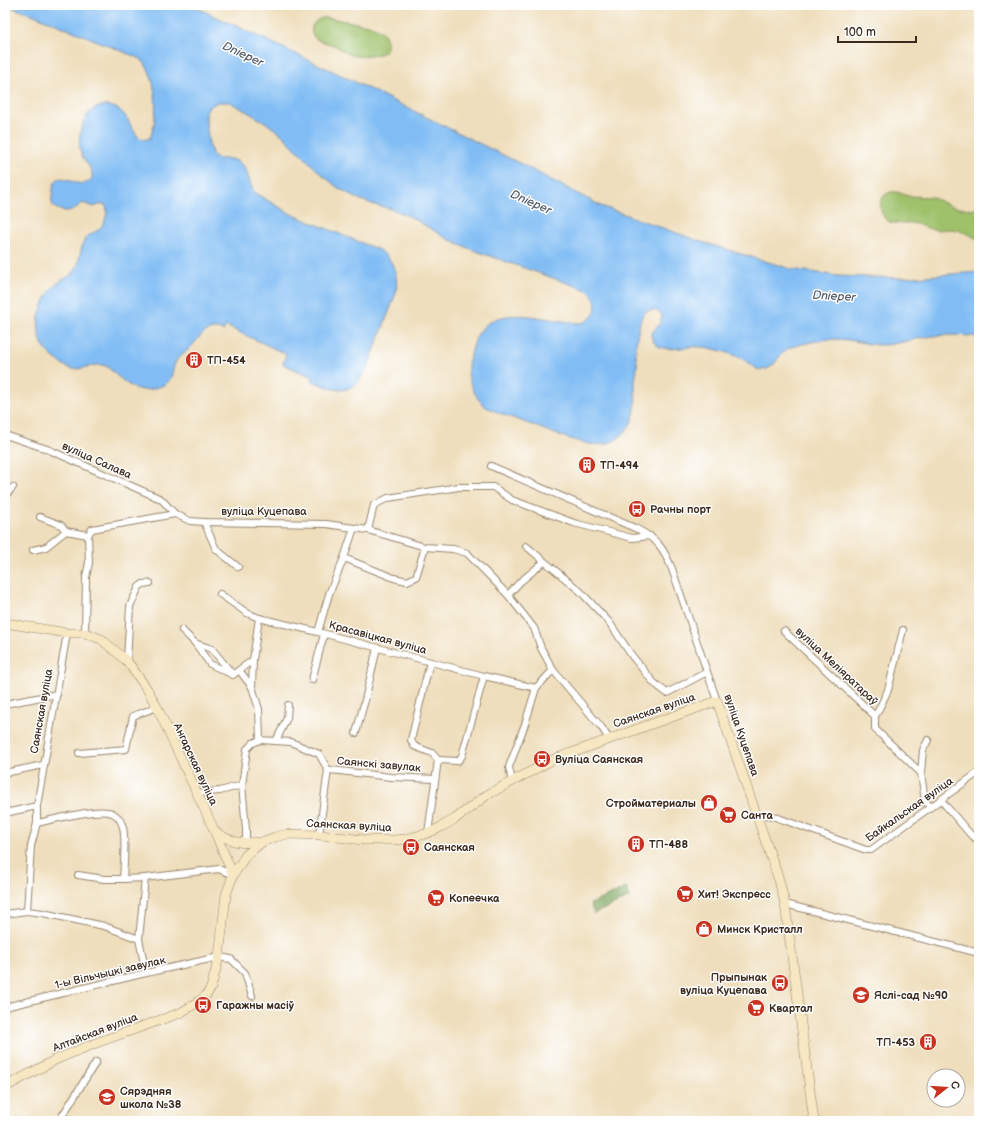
<svg xmlns="http://www.w3.org/2000/svg" width="984" height="1126" viewBox="0 0 984 1126" font-family="'Balsamiq Sans',sans-serif">
  <rect width="100%" height="100%" fill="#fff"/>
  <filter id="ink" filterUnits="userSpaceOnUse"><feTurbulence type="fractalNoise" baseFrequency=".025" numOctaves="2"/><feDisplacementMap in="SourceGraphic" scale="8" xChannelSelector="R" yChannelSelector="G"/><feConvolveMatrix kernelMatrix="1 2 1 2 8 2 1 2 1" color-interpolation-filters="sRGB"/></filter>
  <filter id="wash" filterUnits="userSpaceOnUse"><feTurbulence type="fractalNoise" baseFrequency=".012" numOctaves="4" result="noise"/><feDisplacementMap in="SourceGraphic" scale="16" xChannelSelector="R" yChannelSelector="G"/><feGaussianBlur stdDeviation="0.9" result="paint"/><feColorMatrix in="noise" values="0 0 0 0 0 0 0 0 0 0 0 0 0 0 0 0 0 1.4 0 .05"/><feComposite in="paint" operator="in"/></filter>
  <g filter="url(#wash)">
    <rect width="100%" height="100%" fill="#efdebc"/>
    <!-- green -->
    <g fill="#9ec16b" stroke="#6c7644">
      <path d="M322,18H328L368,25C374,27 380,29 384,34C389,41 389,52 380,54C377,55 374,55 371,55C366,55 361,58 356,56C348,55 341,49 334,45C328,43 321,42 316,39C307,31 313,21 322,18Z"/>
      <path d="M891,192H897L908,196L931,197L956,208L979,209V240C970,235 962,230 951,229C944,229 938,231 932,229C925,228 919,224 912,223C904,222 894,225 888,221C882,217 879,208 881,201C883,196 886,194 891,192Z"/>
    </g>
    <!-- forest -->
    <path fill="#7ea75f" stroke="#5c683e" d="M626,888L630,897L594,914L590,904Z"/>
    <!-- water -->
    <path fill="#81bdf4" stroke="#5e7489" d="M5,5H191L341,75L519,163L601,206L702,242L791,269L838,276L899,278L979,272V337C962,335 944,334 927,337C912,339 896,345 880,345C873,345 866,343 859,342C842,338 824,338 808,343C801,344 793,346 787,349C778,355 775,369 762,370C756,370 751,365 746,361C734,354 717,349 703,347C698,347 693,346 688,347C674,349 653,353 651,334L660,323L662,316C660,312 657,310 652,310C650,310 646,311 644,313C639,318 635,348 636,355C636,359 638,363 637,367C637,372 635,377 635,382C635,393 637,404 634,415C631,427 622,437 611,442C604,445 596,445 590,444C569,440 550,432 532,425C516,419 500,414 486,407C473,396 465,377 469,360C472,352 474,341 478,334C498,300 552,323 582,323C599,317 600,301 587,290L473,250L448,239L409,216L392,209L375,205L356,198L337,187L319,172L281,134L265,122L230,102H218L209,107L206,112V122L209,144L213,156L217,159H232L237,161L242,165L246,170L252,188L255,193L291,214L379,250C395,261 398,274 396,293L369,364L366,370L358,382L353,386L347,389L341,390L334,389L312,381L313,377L283,364L286,354L226,326L223,331C207,323 198,340 189,349C184,353 179,356 176,361C172,368 173,376 169,381C165,386 158,387 152,389C136,393 127,384 115,374C112,371 109,368 106,366C96,362 83,370 73,369C67,368 62,364 57,360C53,357 49,354 46,350C38,339 36,322 41,310C45,298 51,287 61,281C65,278 71,276 74,272C80,266 79,248 86,238C89,234 94,233 98,230C104,226 109,213 106,206L103,204C91,207 96,208 83,203C79,205 77,208 73,210C69,212 60,211 56,208C52,206 51,201 52,197C54,160 74,191 88,182C91,180 93,178 92,174C92,168 85,162 82,156C76,143 81,117 94,109C98,107 103,105 109,106C116,107 122,111 126,117C132,125 137,145 150,138C159,117 158,76 141,59L34,15Z"/>
  </g>
  <g filter="url(#ink)">
    <g fill="none" stroke-linecap="round" stroke-linejoin="round">
      <defs>
        <g id="street">
          <path d="M5,435L47,449L161,499L175,514L190,521L204,522L326,524L368,530L425,547L453,549L467,553L508,595L534,628L541,648L553,670L602,728L609,739"/>
          <path d="M491,466L637,529C658,540 663,547 672,569L717,701"/>
          <path d="M5,496L13,487"/>
          <path d="M40,517L61,525L66,531L88,535"/>
          <path d="M204,522L216,549L238,567"/>
          <path d="M368,530L374,505L388,498L459,487H493L512,500L574,523L632,538L650,536"/>
          <path d="M526,546L580,591L609,622L632,656L654,683L667,693L707,672"/>
          <path d="M33,550L46,547L66,531"/>
          <path d="M344,558L394,578L407,581L416,577L425,547"/>
          <path d="M220,594L247,613L259,618L318,632L484,676L536,688"/>
          <path d="M508,595L520,582L544,562"/>
          <path d="M182,630L195,643L212,649L233,675L239,670"/>
          <path d="M903,630L888,690L878,711L875,716V729L921,773"/>
          <path d="M784,631L875,716"/>
          <path d="M318,632L329,594L344,558L354,528"/>
          <path d="M85,633L86,577L89,563L88,535L92,529L175,514"/>
          <path d="M195,643L210,664L231,674"/>
          <path d="M127,661L130,606L139,587L143,584L150,583"/>
          <path d="M430,662L411,740L414,746L432,753L438,760"/>
          <path d="M312,680L324,634"/>
          <path d="M252,687L239,670L253,660"/>
          <path d="M5,704L57,694"/>
          <path d="M356,733L365,700L377,648"/>
          <path d="M260,740L291,742L319,754L328,770"/>
          <path d="M928,740L923,750L921,773L925,801L931,807"/>
          <path d="M276,741L287,718L288,705"/>
          <path d="M79,753L126,749L133,716L157,707"/>
          <path d="M438,760L458,761L462,756L484,676"/>
          <path d="M328,770L340,771L391,777L435,779"/>
          <path d="M5,773L43,765"/>
          <path d="M512,782L509,767L525,724L536,688L553,670"/>
          <path d="M197,793L220,791L242,785"/>
          <path d="M941,800L970,834L979,841"/>
          <path d="M5,813L37,806"/>
          <path d="M757,816L770,815L866,850H871L979,772"/>
          <path d="M37,823C52,820 98,807 112,813C118,815 121,821 123,827C126,842 124,863 123,879"/>
          <path d="M428,833L438,760"/>
          <path d="M319,835L328,770"/>
          <path d="M246,844V829L242,785L246,757L247,749L253,743L260,740L259,709L252,687L253,660L259,618"/>
          <path d="M78,875L104,879H123L145,878L219,869L233,875"/>
          <path d="M145,878L139,939L146,973"/>
          <path d="M785,904L979,953"/>
          <path d="M27,911L31,846L37,823V806L67,633"/>
          <path d="M5,914L27,911L43,913L104,926L139,939"/>
          <path d="M5,1007L146,973L219,957L231,959L245,973L252,996"/>
          <path d="M59,1121L96,1062"/>
        </g>
        <g id="secondary">
          <path d="M5,623L67,633H85L101,639L127,661L147,689L157,707L215,832L233,875"/>
          <path d="M215,832C233,843 241,844 262,842"/>
          <path d="M5,1087L57,1059L96,1043L180,1013L195,1004L206,995L211,988L219,957L226,895L233,875L246,855L262,842L275,837L288,834L319,835L364,840H395L406,839L428,833L441,827L455,819L487,795L552,760L646,726L717,701L779,880L785,904L814,1121"/>
        </g>
      </defs>
      <!-- street casing -->
      <use href="#street" stroke="#95846d" stroke-width="8"/>
      <!-- secondary casing -->
      <use href="#secondary" stroke="#95846d" stroke-width="10"/>
      <!-- street -->
      <use href="#street" stroke="#fff" stroke-width="6"/>
      <!-- secondary -->
      <use href="#secondary" stroke="#f7e8c3" stroke-width="9"/>
    </g>
  </g>
  <!-- icons -->
  <defs>
    <symbol id="building-disc" viewBox="-11 -11 22 22"><circle r="9.5" fill="#c8321e" stroke="#fff"/><path d="M-4-6H4V6H1V3H-1V6H-4ZM-2.5-4.3h1.7v1.8h-1.7ZM.8-4.3h1.7v1.8H.8ZM-2.5-1h1.7V.8h-1.7ZM.8-1h1.7V.8H.8Z" fill="#fff"/></symbol>
    <symbol id="bus-disc" viewBox="-11 -11 22 22"><circle r="9.5" fill="#c8321e" stroke="#fff"/><path d="M-5-6H5V4H4V6H2V4H-2V6H-4V4H-5ZM-3.5-4V0h7V-4ZM-3.5 1.2v1.5H-2V1.2ZM2 1.2v1.5H3.5V1.2Z" fill="#fff"/></symbol>
    <symbol id="shop-disc" viewBox="-11 -11 22 22"><circle r="9.5" fill="#c8321e" stroke="#fff"/><path d="M-5-2.5h2.3a2.7 3.5 0 0 1 5.4 0H5L5.5 6h-11ZM-1.5-2.5h3a1.5 2.3 0 0 0-3 0Z" fill="#fff"/></symbol>
    <symbol id="supermarket-disc" viewBox="-11 -11 22 22"><circle r="9.5" fill="#c8321e" stroke="#fff"/><path d="M-6-5.5h2.5l.6 2H6L4.5 2H-2.5L-4.4-4H-6ZM-1.5 3.2a1.3 1.3 0 1 0 .1 0ZM3 3.2a1.3 1.3 0 1 0 .1 0Z" fill="#fff"/></symbol>
    <symbol id="school-disc" viewBox="-11 -11 22 22"><circle r="9.5" fill="#c8321e" stroke="#fff"/><path d="M0-5L7-2L0 1L-7-2ZM-4 1L0 2.5L4 1V4Q0 6-4 4Z" fill="#fff"/></symbol>
  </defs>
  <g fill-rule="evenodd">
    <use href="#building-disc" x="184" y="350" width="20" height="20"/>
    <use href="#building-disc" x="577" y="455" width="20" height="20"/>
    <use href="#bus-disc" x="627" y="499" width="20" height="20"/>
    <use href="#bus-disc" x="532" y="749" width="20" height="20"/>
    <use href="#shop-disc" x="699" y="793" width="20" height="20"/>
    <use href="#supermarket-disc" x="718" y="805" width="20" height="20"/>
    <use href="#building-disc" x="626" y="834" width="20" height="20"/>
    <use href="#bus-disc" x="401" y="837" width="20" height="20"/>
    <use href="#supermarket-disc" x="675" y="884" width="20" height="20"/>
    <use href="#supermarket-disc" x="426" y="888" width="20" height="20"/>
    <use href="#shop-disc" x="694" y="919" width="20" height="20"/>
    <use href="#bus-disc" x="770" y="973" width="20" height="20"/>
    <use href="#school-disc" x="851" y="985" width="20" height="20"/>
    <use href="#bus-disc" x="193" y="995" width="20" height="20"/>
    <use href="#supermarket-disc" x="746" y="998" width="20" height="20"/>
    <use href="#building-disc" x="918" y="1032" width="20" height="20"/>
    <use href="#school-disc" x="97" y="1087" width="20" height="20"/>
  </g>
  <g text-anchor="middle" stroke-width="3" stroke-linejoin="round" paint-order="stroke">
    <!-- poi labels -->
    <g font-size="11" font-weight="bold" fill="#3b2a1e" stroke="#fff" text-anchor="start">
      <text x="207" y="364">ТП-454</text>
      <text x="600" y="469">ТП-494</text>
      <text x="650" y="513">Рачны порт</text>
      <text x="555" y="763">Вуліца Саянская</text>
      <text x="696" y="807" text-anchor="end">Стройматериалы</text>
      <text x="741" y="819">Санта</text>
      <text x="649" y="848">ТП-488</text>
      <text x="424" y="851">Саянская</text>
      <text x="698" y="898">Хит! Экспресс</text>
      <text x="449" y="902">Копеечка</text>
      <text x="717" y="933">Минск Кристалл</text>
      <text x="767" y="981" text-anchor="end">Прыпынак<tspan x="767" dy="13">вуліца Куцепава</tspan></text>
      <text x="874" y="999">Яслі-сад №90</text>
      <text x="216" y="1009">Гаражны масіў</text>
      <text x="769" y="1012">Квартал</text>
      <text x="915" y="1046" text-anchor="end">ТП-453</text>
      <text x="120" y="1095">Сярэдняя<tspan x="120" dy="13">школа №38</tspan></text>
    </g>
    <!-- street labels -->
    <g font-size="11" fill="#3b2a1e" stroke="#fff">
      <text transform="translate(97 460) rotate(24)" y="4">вуліца Салава</text>
      <text x="264" y="515">вуліца Куцепава</text>
      <text transform="translate(378 637) rotate(15)" y="4">Красавіцкая вуліца</text>
      <text transform="translate(837 666) rotate(43)" y="4">вуліца Меліяратараў</text>
      <text transform="translate(654 710) rotate(-19)" y="4">Саянская вуліца</text>
      <text transform="translate(41 711) rotate(-80)" y="4">Саянская вуліца</text>
      <text transform="translate(742 735) rotate(71)" y="4">вуліца Куцепава</text>
      <text transform="translate(196 764) rotate(65)" y="4">Ангарская вуліца</text>
      <text transform="translate(379 764) rotate(5)" y="4">Саянскі завулак</text>
      <text transform="translate(909 809) rotate(-35)" y="4">Байкальская вуліца</text>
      <text transform="translate(349 825) rotate(3)" y="4">Саянская вуліца</text>
      <text transform="translate(110 972) rotate(-13)" y="4">1-ы Вільчыцкі завулак</text>
      <text transform="translate(95 1032) rotate(-21)" y="4">Алтайская вуліца</text>
    </g>
    <!-- water labels -->
    <g font-size="12" font-style="italic" fill="#545d69" stroke="#fff">
      <text transform="translate(243 54) rotate(25)" y="4">Dnieper</text>
      <text transform="translate(531 202) rotate(24)" y="4">Dnieper</text>
      <text transform="translate(834 296) rotate(3)" y="4">Dnieper</text>
    </g>
  </g>
  <!-- margin -->
  <rect width="984" height="1126" fill="none" stroke="#fff" stroke-width="20"/>
  <!-- north arrow -->
  <g transform="translate(946 1088) rotate(73)"><circle r="19" fill="#ffffff" stroke="#b1aaa5"/>
  <path d="M0-3L7 15L0 10L-7 15Z" fill="#c8321e"/>
  <text y="-6" font-size="11" font-weight="bold" text-anchor="middle" fill="#3b2a1e">С</text>
  </g>
  <!-- scale -->
  <path d="M838 36v6h78v-6" fill="none" stroke="#3b2a1e" stroke-width="2"/>
  <text x="844" y="36" font-size="12" fill="#3b2a1e" stroke="#ffffff" stroke-width="3" paint-order="stroke">100 m</text>
</svg>
